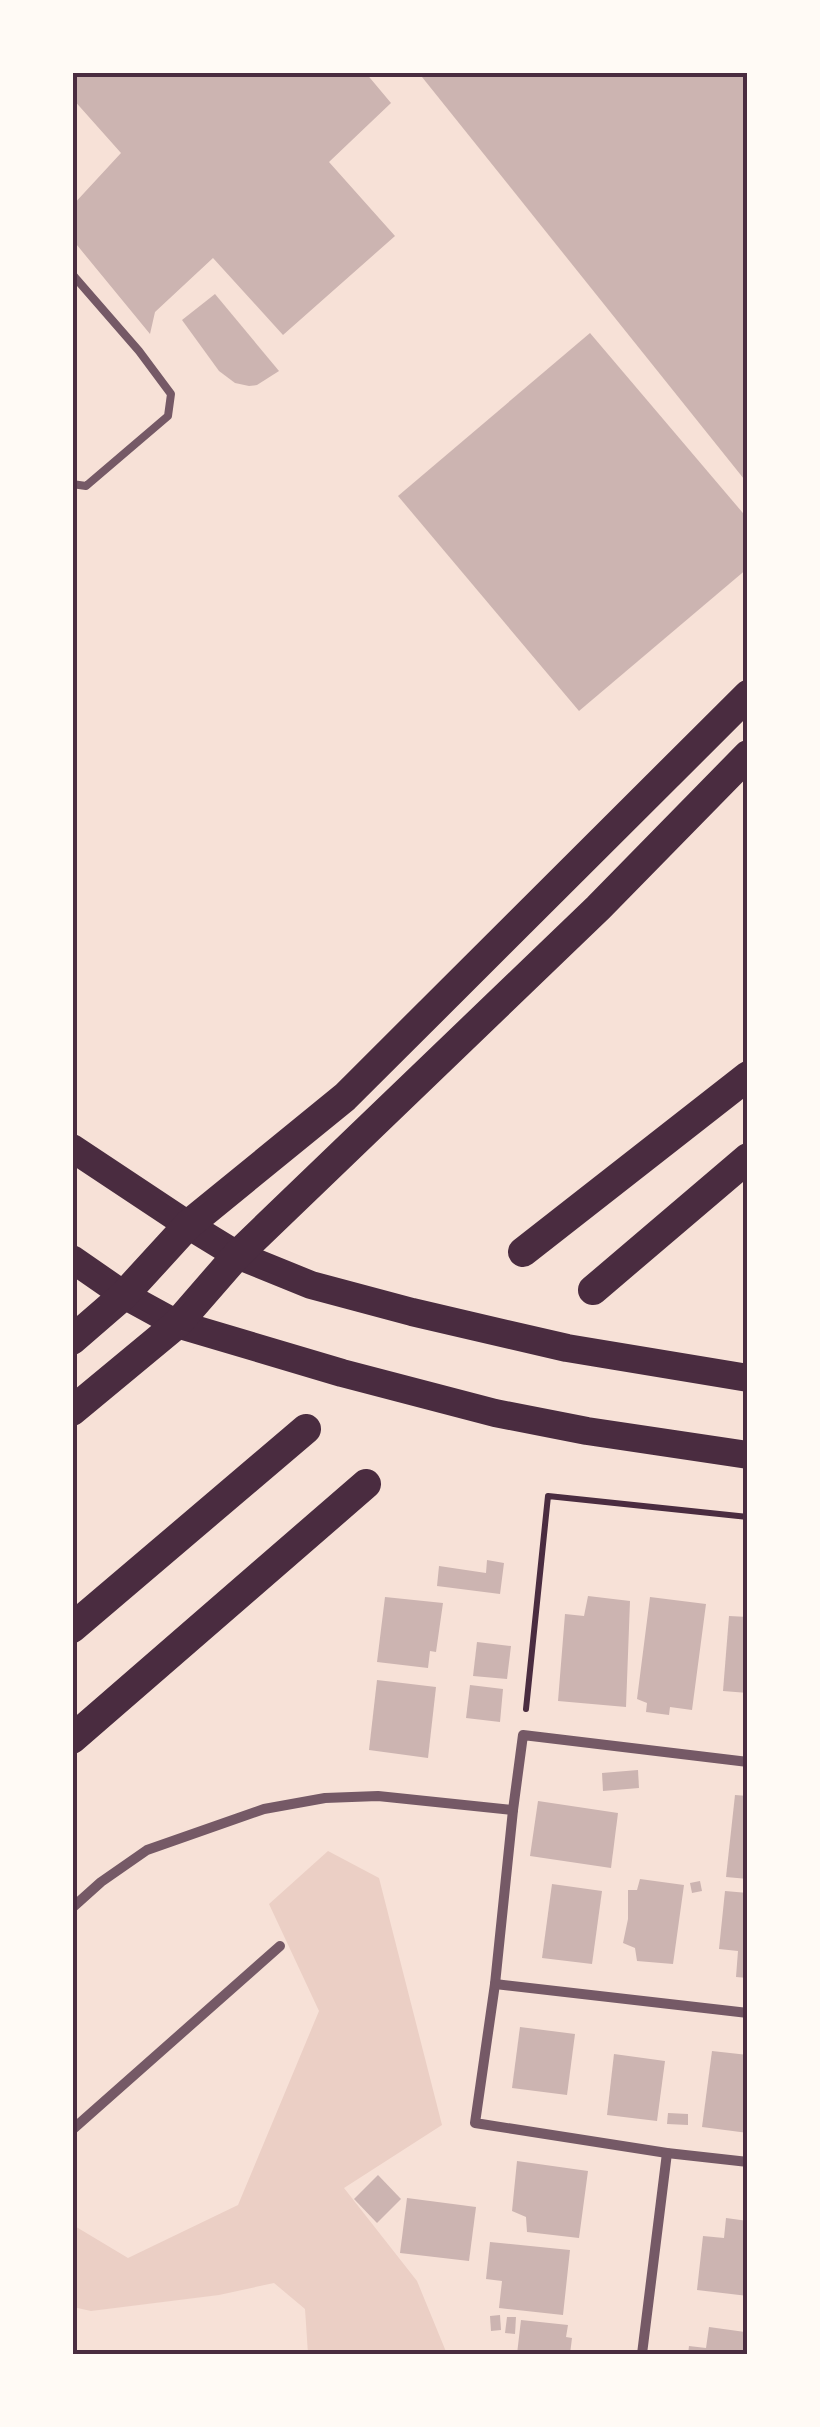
<svg xmlns="http://www.w3.org/2000/svg" width="820" height="2427" viewBox="0 0 820 2427" font-family="Raleway,sans-serif">
  <rect width="100%" height="100%" fill="#f7e1d7"/>
  <!-- green -->
  <path fill="#ebcfc5" d="M328,1851L379,1878L442,2125L344,2188L417,2281L447,2354H308L305,2309L274,2283L219,2295L91,2311L73,2307V2225L128,2258L238,2205L319,2011L269,1904Z"/>
  <!-- building -->
  <g fill="#ccb4b1">
    <path d="M72,72H365L391,103L329,162L395,236L283,335L213,258L155,312L150,334L72,239V206L121,153L72,98Z"/>
    <path d="M418,72H748V484Z"/>
    <path d="M215,294L279,371L257,385L249,386L235,383L219,371L182,320Z"/>
    <path d="M590,333L748,519V568L579,711L398,496Z"/>
    <path d="M487,1560L504,1563L500,1594L437,1586L439,1566L486,1573Z"/>
    <path d="M588,1596L630,1601L626,1707L558,1701L565,1614L584,1616Z"/>
    <path d="M385,1597L443,1603L436,1652L430,1651L428,1668L377,1662Z"/>
    <path d="M650,1597L706,1604L692,1710L670,1707L669,1715L646,1712L647,1703L637,1699Z"/>
    <path d="M729,1616L748,1617V1693L723,1691Z"/>
    <path d="M477,1642L511,1646L507,1679L473,1676Z"/>
    <path d="M377,1680L436,1687L428,1758L369,1750Z"/>
    <path d="M470,1685L503,1689L500,1722L466,1718Z"/>
    <path d="M638,1770L639,1788L603,1791L602,1773Z"/>
    <path d="M735,1795L748,1796V1879L726,1877Z"/>
    <path d="M538,1801L618,1813L611,1868L530,1856Z"/>
    <path d="M640,1879L684,1885L673,1964L637,1961L635,1948L623,1943L628,1919V1890H637Z"/>
    <path d="M700,1881L702,1891L692,1893L690,1883Z"/>
    <path d="M552,1884L602,1891L592,1964L542,1958Z"/>
    <path d="M725,1891L748,1893V1978L736,1977L738,1951L719,1949Z"/>
    <path d="M520,2027L575,2034L567,2095L512,2088Z"/>
    <path d="M712,2051L748,2055V2133L702,2127Z"/>
    <path d="M614,2054L665,2061L657,2121L607,2115Z"/>
    <path d="M668,2113L688,2114V2125L667,2124Z"/>
    <path d="M517,2161L588,2171L579,2238L527,2232L526,2217L512,2211Z"/>
    <path d="M378,2175L401,2199L377,2223L354,2199Z"/>
    <path d="M407,2198L476,2207L469,2261L400,2253Z"/>
    <path d="M726,2218L748,2221V2296L697,2290L703,2236L724,2238Z"/>
    <path d="M490,2242L570,2250L563,2315L499,2308L502,2281L486,2279Z"/>
    <path d="M500,2315L501,2330L491,2331L490,2316Z"/>
    <path d="M507,2317H516L515,2334L505,2333Z"/>
    <path d="M521,2320L568,2325L566,2337L572,2338L570,2354H517Z"/>
    <path d="M709,2327L745,2332L743,2349H748V2354H688L689,2346L706,2348Z"/>
  </g>
  <g fill="none" stroke-linecap="round" stroke-linejoin="round">
    <!-- path -->
    <path stroke="#4a2c40" stroke-width="6" d="M526,1709L548,1496L748,1517"/>
    <!-- service -->
    <path stroke="#755966" stroke-width="8" d="M72,274L139,351L171,394L168,416L86,486L72,484"/>
    <!-- minor -->
    <g stroke="#755966" stroke-width="10">
      <path d="M748,1762L523,1735L513,1810L495,1984L475,2123L667,2153L748,2162"/>
      <path d="M72,1908L101,1882L147,1850L264,1809L325,1798L378,1796L513,1810"/>
      <path d="M495,1984L748,2013"/>
      <path d="M72,2130L280,1946"/>
      <path d="M642,2354L667,2153"/>
    </g>
    <!-- trunk -->
    <g stroke="#4a2c40" stroke-width="28">
      <path d="M72,1148L188,1225L237,1255L311,1285L412,1312L567,1348L748,1378"/>
      <path d="M72,1259L124,1295L177,1324L342,1373L495,1413L587,1431L748,1455"/>
    </g>
    <!-- motorway -->
    <g stroke="#4a2c40" stroke-width="30">
      <path d="M523,1252L748,1076"/>
      <path d="M593,1290L748,1158"/>
      <path d="M72,1340L124,1295L188,1225L345,1097L748,695"/>
      <path d="M72,1411L177,1324L237,1255L598,908L748,755"/>
      <path d="M72,1628L306,1429"/>
      <path d="M72,1739L366,1484"/>
    </g>
  </g>
  <!-- border -->
  <rect width="820" height="2427" fill="none" stroke="#fffaf5" stroke-width="150"/>
  <rect x="75" y="75" width="670" height="2277" fill="none" stroke="#4a2c40" stroke-width="4"/>
</svg>
